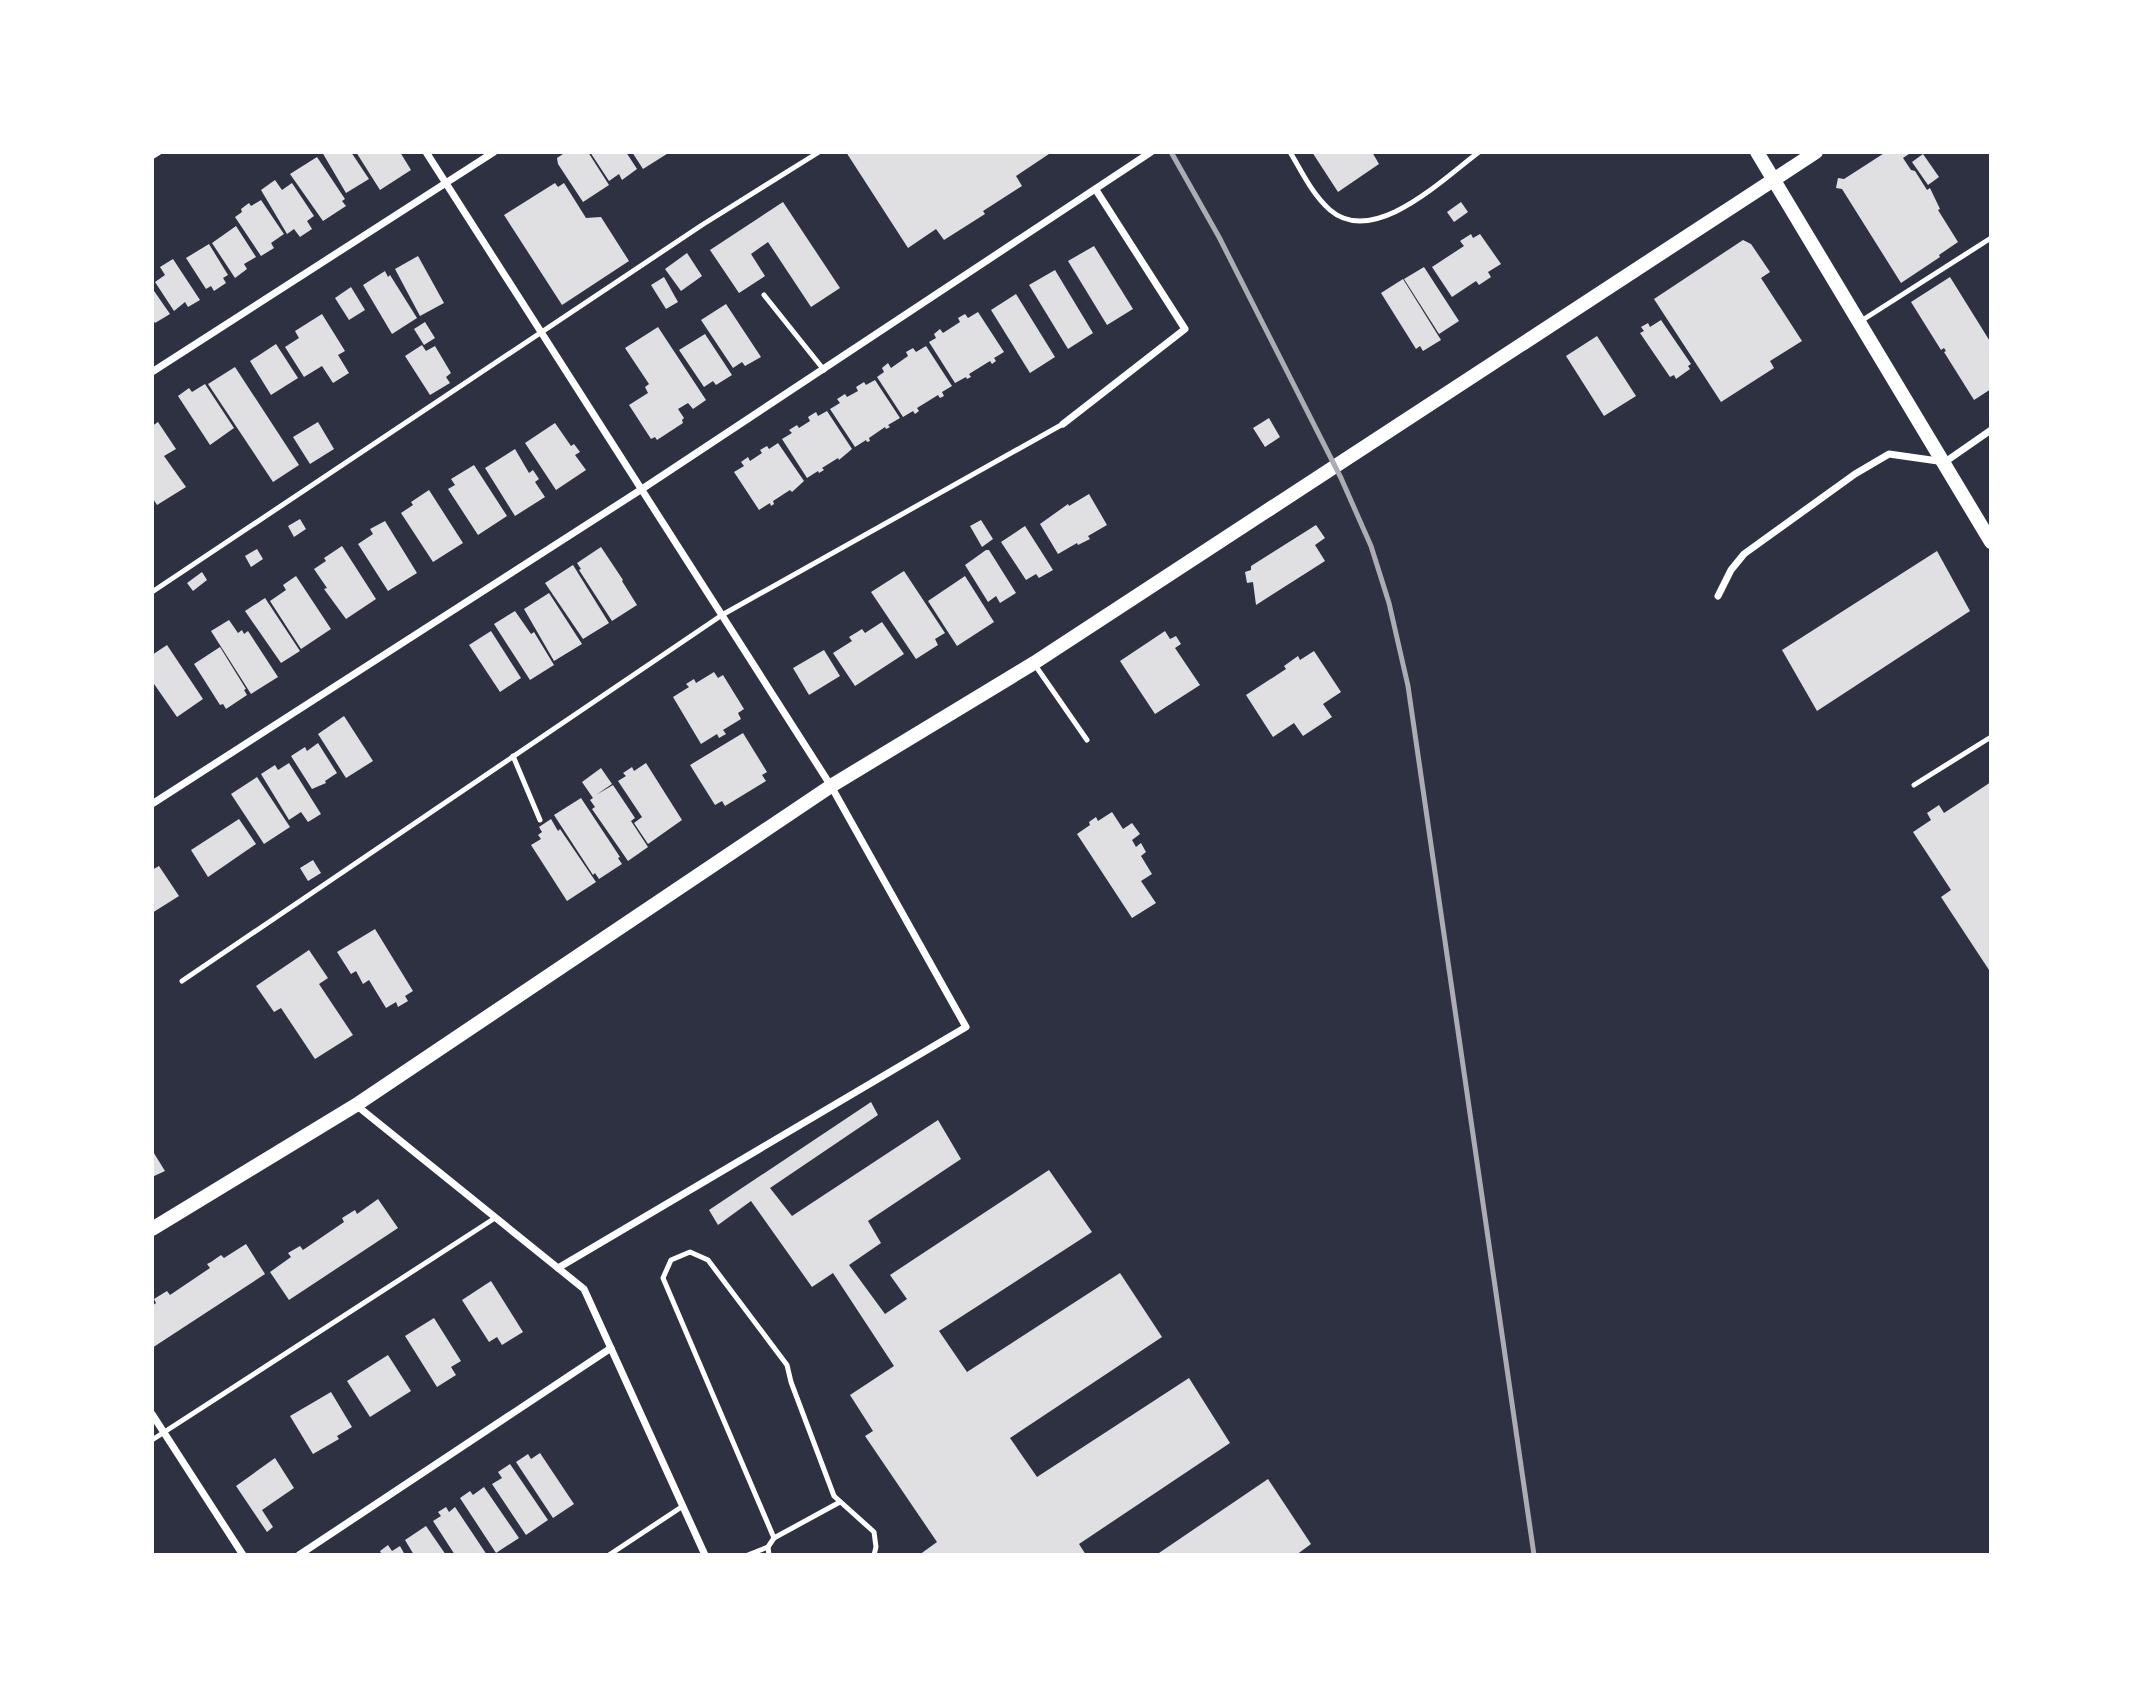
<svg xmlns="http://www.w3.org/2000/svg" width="2143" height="1707" viewBox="0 0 2143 1707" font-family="Karla,sans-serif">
  <rect width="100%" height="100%" fill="#2d3142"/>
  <!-- building -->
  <g fill="#e0e0e3">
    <path d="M322,152H351L369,179L346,193Z"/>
    <path d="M356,152H400L411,170L380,190Z"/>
    <path d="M566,152H588L609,185L583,202L558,164L557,158Z"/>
    <path d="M590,152H626L637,169L622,180L619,174L609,181Z"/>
    <path d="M632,152H670L643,169Z"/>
    <path d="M846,152H1052L1016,176L1022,186L983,211L985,214L944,240L936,229L908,248Z"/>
    <path d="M1312,152H1372L1379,164L1338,192Z"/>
    <path d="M1886,152H1912L1903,158L1911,170L1915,171L1927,190L1930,188L1940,209L1938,210L1958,242L1939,255L1940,257L1901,283L1842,189L1836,188L1838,178L1844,179Z"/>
    <path d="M1923,154L1939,177L1928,185L1912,162Z"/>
    <path d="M317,157L345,199L342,201L346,206L323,221L290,174Z"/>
    <path d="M275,180L282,190L292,183L314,216L307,221L312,229L300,237L294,229L287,234L261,190Z"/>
    <path d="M555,183L558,187L564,183L586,218L601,217L629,261L562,305L504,215Z"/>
    <path d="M261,200L284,234L271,243L274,248L261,256L235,217L242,212L241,209L249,203L251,206Z"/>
    <path d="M783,202L840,288L811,307L768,242L751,254L765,276L739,293L710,250Z"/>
    <path d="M1461,202L1468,212L1454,222L1447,212Z"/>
    <path d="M236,226L256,257L244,264L247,269L235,278L212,243Z"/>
    <path d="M1471,234L1473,238L1480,234L1501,264L1488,272L1491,277L1479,285L1476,281L1452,297L1432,267L1464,246L1460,241Z"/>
    <path d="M1743,240L1751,244L1770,272L1761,278L1802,341L1770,361L1774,368L1721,402L1654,299Z"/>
    <path d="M209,244L228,275L223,278L226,283L214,291L211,286L206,289L186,258Z"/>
    <path d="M1094,246L1133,309L1107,325L1068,261Z"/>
    <path d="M687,253L702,276L681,291L665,269Z"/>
    <path d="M418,256L444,303L420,316L395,269Z"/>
    <path d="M173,259L200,300L188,307L185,302L174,311L155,282L165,275L160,267Z"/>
    <path d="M1424,267L1459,321L1439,334L1404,279Z"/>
    <path d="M1055,270L1093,333L1068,349L1029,285Z"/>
    <path d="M385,271L388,277L390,275L417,318L392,334L363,285Z"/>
    <path d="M664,277L678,302L666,309L651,285Z"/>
    <path d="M1950,277L1991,343V389L1974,400L1944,352L1946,351L1944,348L1941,350L1911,302Z"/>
    <path d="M1403,279L1441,340L1423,351L1420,346L1416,349L1381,293Z"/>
    <path d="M351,287L365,310L349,320L335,298Z"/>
    <path d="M152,288L170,314L155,323L152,319Z"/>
    <path d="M1016,294L1055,357L1030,373L991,310Z"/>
    <path d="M726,304L761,357L745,366L742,362L733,368L701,320Z"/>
    <path d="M978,312L1004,352L994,358L996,361L992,364L990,361L969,374L971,377L967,379L966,377L955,383L929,342L936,338L934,334L940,329L943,333L960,322L958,318L965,314L968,318Z"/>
    <path d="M322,314L345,351L338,355L349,373L333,383L322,366L304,377L285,347L299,338L295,331Z"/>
    <path d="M1661,320L1691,364L1688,366L1690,369L1676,379L1674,375L1670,377L1640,333L1644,331L1641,327L1648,323L1650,327Z"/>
    <path d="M425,322L435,338L424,345L414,329Z"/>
    <path d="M658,327L706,400L693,409L688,403L678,409L684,418L682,420L683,423L657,440L655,437L651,439L629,405L648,393L645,387L649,384L625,348Z"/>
    <path d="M705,334L732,375L716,385L713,381L704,387L679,350Z"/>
    <path d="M1597,336L1636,396L1604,416L1566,356Z"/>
    <path d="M276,344L298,378L271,395L250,361Z"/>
    <path d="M422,345L426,351L435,346L451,373L446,377L450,383L430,395L405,356Z"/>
    <path d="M926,346L952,386L942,392L944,396L940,398L938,395L917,408L919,411L915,414L913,411L903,417L877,377L884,372L882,368L888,363L891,368L908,356L906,352L913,348L916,352Z"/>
    <path d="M235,367L299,465L273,482L208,384Z"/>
    <path d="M875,380L900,418L888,425L890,427L886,429L885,427L869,438L870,441L867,442L866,440L855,447L830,409L840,403L837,399L845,394L847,397L858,391L856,387L864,382L866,385Z"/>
    <path d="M205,384L234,428L210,445L178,396L189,388L192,392Z"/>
    <path d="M827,411L852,449L839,460L838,458L822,468L824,470L819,473L818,471L807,478L782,439L792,433L789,430L797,425L799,428L810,421L808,417L816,412L818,416Z"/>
    <path d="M1269,418L1280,437L1265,447L1253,428Z"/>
    <path d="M158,422L176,449L164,456L186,487L157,505L152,497V426Z"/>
    <path d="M318,422L334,449L310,464L293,437Z"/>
    <path d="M555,423L571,446L574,444L580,452L575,455L586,470L556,490L525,443Z"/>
    <path d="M778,443L804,481L792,492L790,490L773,501L774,504L771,506L770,503L759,510L734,472L744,466L741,462L748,457L750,461L762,453L760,450L767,446L769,449Z"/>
    <path d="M515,449L529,473L533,470L539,479L535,482L545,497L515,516L485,468Z"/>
    <path d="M474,465L507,516L478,535L448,489L455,485L451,479Z"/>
    <path d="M429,490L463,543L433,562L401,513L413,505L411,502Z"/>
    <path d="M1089,494L1107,525L1088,536L1090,539L1078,545L1077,543L1058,554L1040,524L1068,504L1069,506Z"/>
    <path d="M300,519L306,529L294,537L288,526Z"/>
    <path d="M981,520L993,539L982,547L970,526Z"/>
    <path d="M385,521L417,573L388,591L358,544L373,534L370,529Z"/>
    <path d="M1316,525L1325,538L1315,545L1325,561L1256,605L1253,582L1247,583L1245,572L1251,570V566Z"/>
    <path d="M1025,526L1053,570L1039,578L1036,574L1026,580L1001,542Z"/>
    <path d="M342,546L376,599L346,619L324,589L327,588L314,569L326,561L324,558Z"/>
    <path d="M601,547L623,580L622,581L637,605L612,621L579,570L581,569L577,563Z"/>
    <path d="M257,549L263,559L251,567L245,556Z"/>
    <path d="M986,550H989L1016,593L1000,603L996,596L988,602L965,565Z"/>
    <path d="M1937,551L1970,611L1817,711L1782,650Z"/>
    <path d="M573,565L609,623L583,639L545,583Z"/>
    <path d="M904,571L945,633L935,639L938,645L916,659L871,592Z"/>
    <path d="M202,572L207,580L193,591L187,583Z"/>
    <path d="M296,576L331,629L301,649L270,601L286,590L283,585Z"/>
    <path d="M965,576L994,622L957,646L928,601Z"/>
    <path d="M549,593L582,644L554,661L524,609Z"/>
    <path d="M265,598L300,651L281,663L245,611Z"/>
    <path d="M515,611L531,634L534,632L554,665L530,680L494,624Z"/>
    <path d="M229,620L238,633L242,630L244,634L248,631L278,677L251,694L211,631Z"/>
    <path d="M882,622L904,654L855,686L833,653L852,641L849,637L862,629L865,633Z"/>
    <path d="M491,631L521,678L500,692L469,645Z"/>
    <path d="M1165,631L1170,639L1176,636L1181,644L1175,648L1200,685L1155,714L1120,661Z"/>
    <path d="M167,645L203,699L177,717L152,681V655Z"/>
    <path d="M220,647L246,689L244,690L247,695L226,709L223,704L220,705L194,664Z"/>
    <path d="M824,650L840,676L809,695L793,668Z"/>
    <path d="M1314,651L1341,692L1323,704L1332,717L1303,736L1294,723L1273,737L1246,695L1286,669L1284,666L1298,656L1300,660Z"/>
    <path d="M714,672L718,678L723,675L744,709L738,713L741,719L723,730L726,734L719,738L717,734L701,744L673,697L689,687L686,684L694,679L696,683Z"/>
    <path d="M344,716L373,761L346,778L318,734Z"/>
    <path d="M743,733L767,772L762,775L766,781L725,806L722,801L715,805L690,765Z"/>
    <path d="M318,743L337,773L325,781L326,783L312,789L291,756L305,747L307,751Z"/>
    <path d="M289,763L321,814L308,822L301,812L289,820L261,774L275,765L278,770Z"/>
    <path d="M646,763L682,820L648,844L634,823L642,817L618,781L626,776L623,773L632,767L634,771Z"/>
    <path d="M601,768L612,784L596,795L613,785L635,818L631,821L648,847L628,861L592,809L595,807L590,800L593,798L582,782Z"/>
    <path d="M257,777L290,827L264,844L231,794Z"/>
    <path d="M1991,782V973L1941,897L1951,890L1913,832L1931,820L1927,813L1939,805L1944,813Z"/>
    <path d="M581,798L620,857L618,858L622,864L599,879L595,873L593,875L554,815Z"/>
    <path d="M1112,812L1123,829L1132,823L1140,834L1132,840L1136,847L1141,843L1146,852L1141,856L1152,874L1141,881L1156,903L1132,918L1077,834L1090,825L1089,822L1096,817L1098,821Z"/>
    <path d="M239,819L256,844L208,877L191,850Z"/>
    <path d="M551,819L558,831L560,829L596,882L567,901L531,845L541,839L538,835L542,832L539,827Z"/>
    <path d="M313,860L321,873L308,881L300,868Z"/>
    <path d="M159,866L179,896L152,913V870Z"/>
    <path d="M375,929L413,991L405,996L408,1001L398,1007L396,1002L386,1008L369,980L363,984L356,971L351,974L337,952Z"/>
    <path d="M309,950L328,978L319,984L353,1035L315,1059L281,1008L274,1012L256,986Z"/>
    <path d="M871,1102L878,1115L770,1188L792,1216L938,1120L961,1159L868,1221L881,1243L849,1265L885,1314L907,1299L890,1275L1049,1170L1092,1232L939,1331L967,1372L1120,1273L1162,1337L1010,1438L1037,1477L1189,1378L1230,1443L1079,1544L1086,1555H919L937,1542L865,1436L873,1431L850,1395L894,1366L833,1273L812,1287L751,1201L718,1225L709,1210Z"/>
    <path d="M152,1150L165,1171L152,1177Z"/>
    <path d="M378,1199L398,1228L289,1300L270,1272L291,1257L288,1253L300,1246L303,1250L344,1222L342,1218L355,1210L357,1214Z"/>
    <path d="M246,1244L265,1274L152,1348V1306L156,1303L154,1299L167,1291L170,1295L210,1268L207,1264L211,1262L221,1255L224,1258Z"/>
    <path d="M491,1281L523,1332L502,1345L497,1337L489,1342L462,1300Z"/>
    <path d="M434,1318L461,1361L451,1367L456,1375L437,1387L405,1336Z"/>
    <path d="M388,1355L411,1391L370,1417L347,1381Z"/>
    <path d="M331,1392L352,1427L337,1436L339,1439L313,1454L290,1416Z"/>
    <path d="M540,1453L574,1504L553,1518L516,1462L528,1454L531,1459Z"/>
    <path d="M275,1458L294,1488L262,1510L273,1527L267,1532L236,1486Z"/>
    <path d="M510,1464L548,1520L526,1535L492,1484L502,1478L498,1472Z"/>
    <path d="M1268,1479L1311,1544L1296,1555H1156Z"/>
    <path d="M484,1487L519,1538L496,1553L460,1498L470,1491L473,1495Z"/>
    <path d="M446,1507L449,1512L455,1507L487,1555H455L433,1521L441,1516L438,1512Z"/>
    <path d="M426,1526L446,1555H414L405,1540Z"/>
    <path d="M388,1545L392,1551L400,1546L405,1555H382L380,1551Z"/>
  </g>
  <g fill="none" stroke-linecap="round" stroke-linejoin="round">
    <!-- service -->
    <g stroke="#fff" stroke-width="5">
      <path d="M1290,152C1302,172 1312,194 1330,210C1374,248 1444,178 1479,152"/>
      <path d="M152,157L160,152"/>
      <path d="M764,295L824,370"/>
      <path d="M1861,321L1991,238"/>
      <path d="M152,592L702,225L819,152"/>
      <path d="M1035,665L1087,740"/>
      <path d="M513,756L540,820"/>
      <path d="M1914,785L1991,737"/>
      <path d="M182,981L722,615L1063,424"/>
      <path d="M152,1440L495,1218"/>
      <path d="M774,1538L840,1502"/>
      <path d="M609,1555L683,1506"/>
      <path d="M748,1555L768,1547"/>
      <path d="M769,1555L768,1547L774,1538L663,1278L671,1260L690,1252L708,1260L787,1365L791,1382L834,1496L874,1532L876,1547L874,1555"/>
    </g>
    <!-- minor -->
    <g stroke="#fff" stroke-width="7">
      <path d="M426,152L831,786L966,1027L558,1268"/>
      <path d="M152,372L494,152"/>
      <path d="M1063,424L1185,329L1096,190"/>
      <path d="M1718,596L1731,570L1744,554L1855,474L1889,454L1945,462L1991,430"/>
      <path d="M152,804L642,489L1151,152"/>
      <path d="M356,1105L584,1289L705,1555"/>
      <path d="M152,1414L243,1555"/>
      <path d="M299,1555L611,1348"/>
    </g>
    <!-- secondary -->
    <g stroke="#fff" stroke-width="14">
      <path d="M1757,152L1991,542"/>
      <path d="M152,1229L356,1105L831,786L1034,663L1816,152"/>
    </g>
    <!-- rail -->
    <path stroke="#abadb3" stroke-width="5" d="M1171,152L1219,237L1341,478L1371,546L1389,603L1408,686L1534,1555"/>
  </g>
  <!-- border -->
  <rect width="2143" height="1707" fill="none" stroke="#ffffff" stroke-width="308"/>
</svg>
